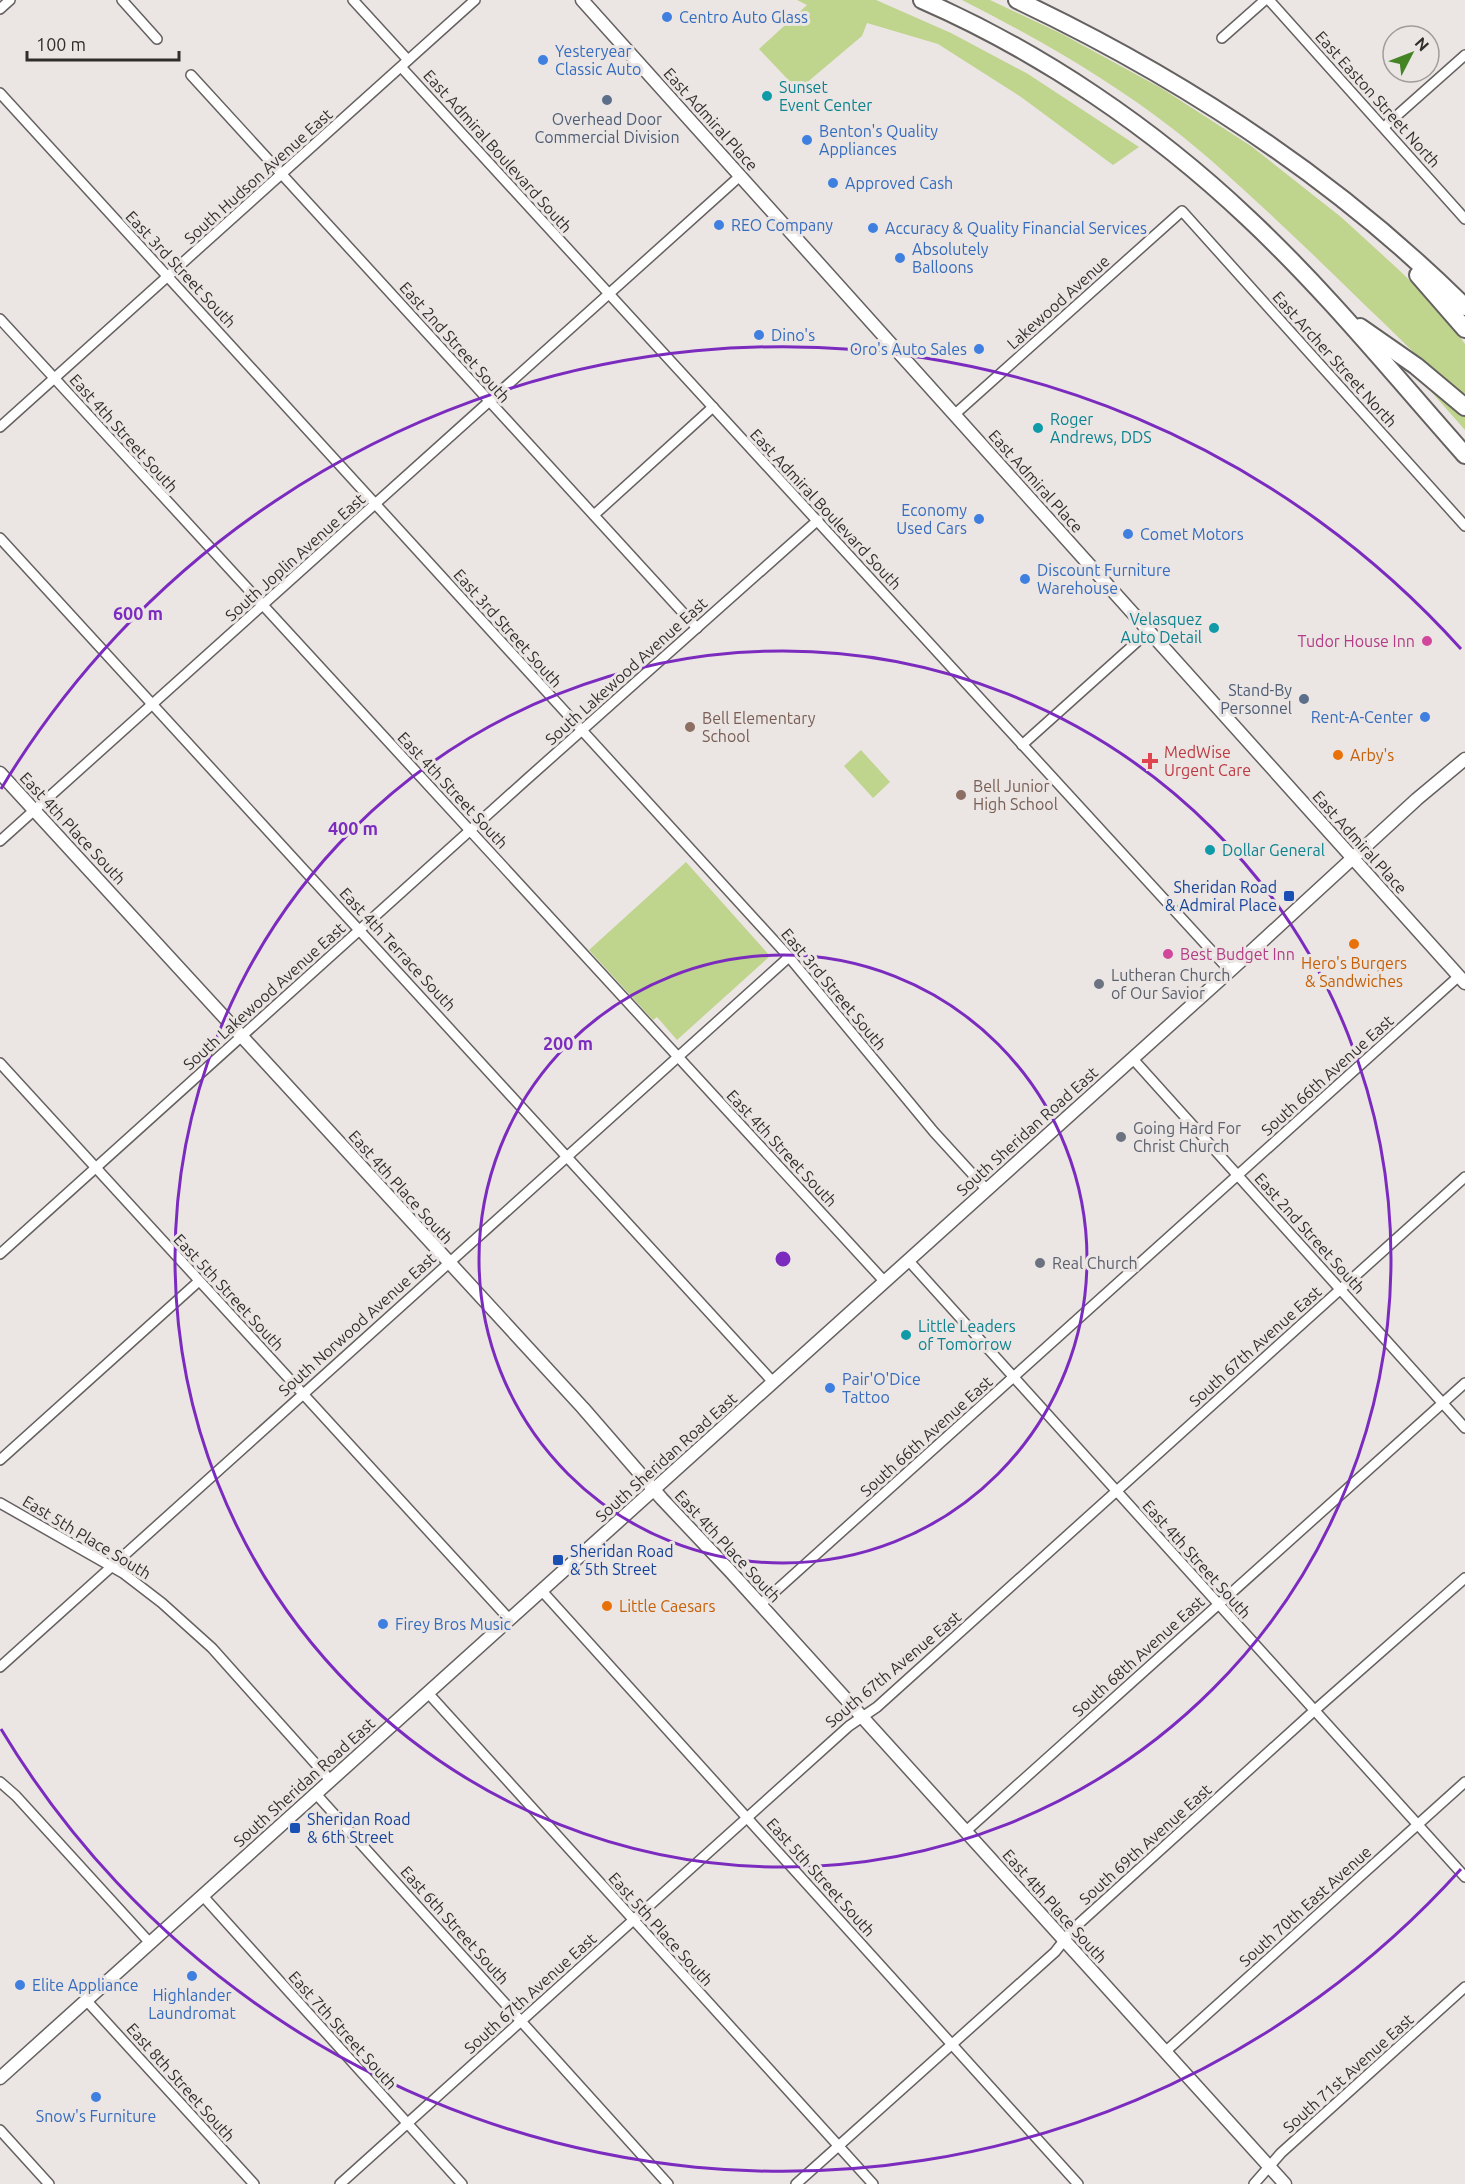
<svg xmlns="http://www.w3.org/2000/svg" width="1465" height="2184" viewBox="0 0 1465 2184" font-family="Ubuntu,sans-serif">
  <rect width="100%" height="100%" fill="#ebe6e4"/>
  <!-- green -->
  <g fill="#bfd48c">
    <path d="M797,0H876L951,33L1028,74L1139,147L1113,165L1021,97L938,44L867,23L862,36L798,90L759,49L807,5Z"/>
    <path d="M962,0H990L1062,34L1161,88L1251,146L1341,217L1399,270L1443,313L1465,344V399C1430,370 1402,340 1369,309C1318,259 1266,209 1213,162C1138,96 1051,45 962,0Z"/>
    <path d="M1431,385L1465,416V430L1429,389Z"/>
    <path d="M861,750L890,782L873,798L844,766Z"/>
    <path d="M686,862L770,956L677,1040L657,1017L653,1020L589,950Z"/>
  </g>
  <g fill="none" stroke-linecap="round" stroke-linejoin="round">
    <defs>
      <g id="street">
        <path d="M122,0L157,39"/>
        <path d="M353,0L408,60"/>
        <path d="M1269,0L1465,219"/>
        <path d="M0,9L10,0"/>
        <path d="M1222,38L1265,0"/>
        <path d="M401,67L1230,971"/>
        <path d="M191,75L697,628"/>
        <path d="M0,93L789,957L934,1132L987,1190"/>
        <path d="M1384,127L1465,55"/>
        <path d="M0,319L884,1281"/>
        <path d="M954,415L1182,211L1465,526"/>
        <path d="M0,427L475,0"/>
        <path d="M594,515L713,407"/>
        <path d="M0,538L773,1382"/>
        <path d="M1022,745L1149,631"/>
        <path d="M0,841L740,176"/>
        <path d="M1133,1059L1465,1428"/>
        <path d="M0,1063L510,1620"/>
        <path d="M0,1254L526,780L818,520"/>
        <path d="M908,1260L1465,1877"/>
        <path d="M0,1460L199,1281"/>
        <path d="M0,1503L123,1573L162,1603L212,1648L331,1781"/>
        <path d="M542,1591L1078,2184"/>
        <path d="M760,1605L1459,976"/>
        <path d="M0,1667L789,957"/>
        <path d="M428,1693L873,2184"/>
        <path d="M0,1782L16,1796L150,1943"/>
        <path d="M316,1794L668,2184"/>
        <path d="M965,1832L1465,1383"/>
        <path d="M202,1895L462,2184"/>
        <path d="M86,2000L254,2184"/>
        <path d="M1165,2052L1465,1782"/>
        <path d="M0,2130L49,2184"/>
        <path d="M340,2184L849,1726L877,1707L1465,1177"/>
        <path d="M796,2184L1055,1952L1073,1929L1315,1710L1465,1578"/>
        <path d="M1254,2184L1281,2153L1465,1987"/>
      </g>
      <g id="secondary">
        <path d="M582,0L1465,983"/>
        <path d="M0,773L583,1408L662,1499L730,1571L1285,2184"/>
        <path d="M0,2078L1232,969L1417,799L1465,759"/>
      </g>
      <g id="highway">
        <path d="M922,0C1041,52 1153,128 1248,218C1326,291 1394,375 1465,455"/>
        <path d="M1017,0C1182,78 1335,178 1465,307"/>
        <path d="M1418,275L1465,329"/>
        <path d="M1360,327L1416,366L1465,407"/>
      </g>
    </defs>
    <!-- street casing -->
    <use href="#street" stroke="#656160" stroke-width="12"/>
    <!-- secondary casing -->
    <use href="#secondary" stroke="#656160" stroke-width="15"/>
    <!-- highway casing -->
    <use href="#highway" stroke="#656160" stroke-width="20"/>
    <!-- street -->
    <use href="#street" stroke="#fff" stroke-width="9"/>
    <!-- secondary -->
    <use href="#secondary" stroke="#fff" stroke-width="12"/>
    <!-- highway -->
    <use href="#highway" stroke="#fff" stroke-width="16"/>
  </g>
  <!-- distance rings -->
  <g fill="none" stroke="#7b2cbf" stroke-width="3">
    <circle cx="783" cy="1259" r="304"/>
    <circle cx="783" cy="1259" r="608"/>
    <path d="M1461 1869A912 912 0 0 1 1 1729M1 789A912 912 0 0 1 1461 649"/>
  </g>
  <!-- markers -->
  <g fill="#3f7fe0" stroke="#ebe6e4" stroke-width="2">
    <circle cx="667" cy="17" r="6"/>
    <circle cx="543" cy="60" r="6"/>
    <circle cx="807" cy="140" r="6"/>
    <circle cx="833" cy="183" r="6"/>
    <circle cx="719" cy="225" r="6"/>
    <circle cx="873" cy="228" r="6"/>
    <circle cx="900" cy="258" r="6"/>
    <circle cx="759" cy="335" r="6"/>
    <circle cx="979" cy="349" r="6"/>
    <circle cx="979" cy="519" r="6"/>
    <circle cx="1128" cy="534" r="6"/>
    <circle cx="1025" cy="579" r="6"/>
    <circle cx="1425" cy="717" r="6"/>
    <circle cx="830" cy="1388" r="6"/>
    <circle cx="383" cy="1624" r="6"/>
    <circle cx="192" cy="1976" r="6"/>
    <circle cx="20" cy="1985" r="6"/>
    <circle cx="96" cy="2097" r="6"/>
  </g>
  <g fill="#0f9aa8" stroke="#ebe6e4" stroke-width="2">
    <circle cx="767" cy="96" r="6"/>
    <circle cx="1038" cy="428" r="6"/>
    <circle cx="1214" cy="628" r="6"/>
    <circle cx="1210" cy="850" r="6"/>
    <circle cx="906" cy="1335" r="6"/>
  </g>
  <g fill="#5c6f8a" stroke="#ebe6e4" stroke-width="2">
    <circle cx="607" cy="100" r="6"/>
    <circle cx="1304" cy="699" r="6"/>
  </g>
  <g fill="#d1479c" stroke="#ebe6e4" stroke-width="2">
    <circle cx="1427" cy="641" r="6"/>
    <circle cx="1168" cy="954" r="6"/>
  </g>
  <g fill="#8d6e63" stroke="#ebe6e4" stroke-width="2">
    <circle cx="690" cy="727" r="6"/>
    <circle cx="961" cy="795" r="6"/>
  </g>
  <g fill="#e8710a" stroke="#ebe6e4" stroke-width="2">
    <circle cx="1338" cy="755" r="6"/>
    <circle cx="1354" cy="944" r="6"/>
    <circle cx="607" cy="1606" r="6"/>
  </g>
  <path fill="#e0444e" stroke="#ebe6e4" stroke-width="2" d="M1147 752h6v6h6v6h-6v6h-6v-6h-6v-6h6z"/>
  <g fill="#1a4fb4" stroke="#ebe6e4" stroke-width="2">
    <rect x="1283" y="890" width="12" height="12" rx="3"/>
    <rect x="552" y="1554" width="12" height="12" rx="3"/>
    <rect x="289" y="1822" width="12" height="12" rx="3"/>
  </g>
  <g fill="#6b7280" stroke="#ebe6e4" stroke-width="2">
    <circle cx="1099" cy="984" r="6"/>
    <circle cx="1121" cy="1137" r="6"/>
    <circle cx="1040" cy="1263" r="6"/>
  </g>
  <g text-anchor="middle" stroke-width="6" stroke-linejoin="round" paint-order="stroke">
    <!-- shop labels -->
    <g font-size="16" fill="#366cbe" stroke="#ebe6e4" text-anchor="start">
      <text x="679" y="23">Centro Auto Glass</text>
      <text x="555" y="57">Yesteryear<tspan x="555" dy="18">Classic Auto</tspan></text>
      <text x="819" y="137">Benton's Quality<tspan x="819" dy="18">Appliances</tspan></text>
      <text x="845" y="189">Approved Cash</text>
      <text x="731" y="231">REO Company</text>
      <text x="885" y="234">Accuracy &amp; Quality Financial Services</text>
      <text x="912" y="255">Absolutely<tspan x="912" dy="18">Balloons</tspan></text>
      <text x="771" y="341">Dino's</text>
      <text x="967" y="355" text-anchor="end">Oro's Auto Sales</text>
      <text x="967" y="516" text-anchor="end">Economy<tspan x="967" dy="18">Used Cars</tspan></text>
      <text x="1140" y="540">Comet Motors</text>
      <text x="1037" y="576">Discount Furniture<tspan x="1037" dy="18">Warehouse</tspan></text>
      <text x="1413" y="723" text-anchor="end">Rent-A-Center</text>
      <text x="842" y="1385">Pair'O'Dice<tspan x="842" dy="18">Tattoo</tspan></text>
      <text x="395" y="1630">Firey Bros Music</text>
      <text x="32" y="1991">Elite Appliance</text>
      <text x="192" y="2001" text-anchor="middle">Highlander<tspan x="192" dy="18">Laundromat</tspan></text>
      <text x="96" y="2122" text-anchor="middle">Snow's Furniture</text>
    </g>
    <!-- culture labels -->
    <g font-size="16" fill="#0d838f" stroke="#ebe6e4" text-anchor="start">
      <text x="779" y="93">Sunset<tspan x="779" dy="18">Event Center</tspan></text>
      <text x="1050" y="425">Roger<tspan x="1050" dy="18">Andrews, DDS</tspan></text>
      <text x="1202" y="625" text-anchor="end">Velasquez<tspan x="1202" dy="18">Auto Detail</tspan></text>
      <text x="1222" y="856">Dollar General</text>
      <text x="918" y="1332">Little Leaders<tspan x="918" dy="18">of Tomorrow</tspan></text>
    </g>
    <!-- street labels -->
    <g font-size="16" fill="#302e2d" stroke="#ebe6e4">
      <text transform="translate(1378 99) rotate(48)" y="6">East Easton Street North</text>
      <text transform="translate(711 119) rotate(48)" y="6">East Admiral Place</text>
      <text transform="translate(498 151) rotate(48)" y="6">East Admiral Boulevard South</text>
      <text transform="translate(258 176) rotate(-42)" y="6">South Hudson Avenue East</text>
      <text transform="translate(181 269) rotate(47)" y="6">East 3rd Street South</text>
      <text transform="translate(1058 302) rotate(-42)" y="6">Lakewood Avenue</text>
      <text transform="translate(455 342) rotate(48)" y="6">East 2nd Street South</text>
      <text transform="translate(1335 359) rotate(48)" y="6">East Archer Street North</text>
      <text transform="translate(124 433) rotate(48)" y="6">East 4th Street South</text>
      <text transform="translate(1036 481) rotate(48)" y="6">East Admiral Place</text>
      <text transform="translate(826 509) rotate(47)" y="6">East Admiral Boulevard South</text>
      <text transform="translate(295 557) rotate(-42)" y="6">South Joplin Avenue East</text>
      <text transform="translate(508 628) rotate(48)" y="6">East 3rd Street South</text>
      <text transform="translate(626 671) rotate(-42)" y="6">South Lakewood Avenue East</text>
      <text transform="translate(453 790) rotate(47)" y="6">East 4th Street South</text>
      <text transform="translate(73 828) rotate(47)" y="6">East 4th Place South</text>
      <text transform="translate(1360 842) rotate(48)" y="6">East Admiral Place</text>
      <text transform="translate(398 949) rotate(47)" y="6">East 4th Terrace South</text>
      <text transform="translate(834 989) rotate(50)" y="6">East 3rd Street South</text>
      <text transform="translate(264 996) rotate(-42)" y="6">South Lakewood Avenue East</text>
      <text transform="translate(1327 1075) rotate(-42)" y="6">South 66th Avenue East</text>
      <text transform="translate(1027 1131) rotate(-42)" y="6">South Sheridan Road East</text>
      <text transform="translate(782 1148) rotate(47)" y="6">East 4th Street South</text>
      <text transform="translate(401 1187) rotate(48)" y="6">East 4th Place South</text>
      <text transform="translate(1310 1233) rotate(48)" y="6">East 2nd Street South</text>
      <text transform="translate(229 1292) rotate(47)" y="6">East 5th Street South</text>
      <text transform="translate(357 1324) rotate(-42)" y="6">South Norwood Avenue East</text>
      <text transform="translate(1255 1346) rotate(-42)" y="6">South 67th Avenue East</text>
      <text transform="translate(926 1436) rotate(-42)" y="6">South 66th Avenue East</text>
      <text transform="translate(666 1457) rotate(-42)" y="6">South Sheridan Road East</text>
      <text transform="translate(87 1537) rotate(31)" y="6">East 5th Place South</text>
      <text transform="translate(728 1546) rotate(47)" y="6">East 4th Place South</text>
      <text transform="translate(1197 1559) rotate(48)" y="6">East 4th Street South</text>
      <text transform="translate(1138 1656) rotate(-42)" y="6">South 68th Avenue East</text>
      <text transform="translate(893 1669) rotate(-40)" y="6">South 67th Avenue East</text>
      <text transform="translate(304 1782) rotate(-42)" y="6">South Sheridan Road East</text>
      <text transform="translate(1145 1844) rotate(-42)" y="6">South 69th Avenue East</text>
      <text transform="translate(821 1877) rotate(48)" y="6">East 5th Street South</text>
      <text transform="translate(1055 1906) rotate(48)" y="6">East 4th Place South</text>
      <text transform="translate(1305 1906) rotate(-42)" y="6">South 70th East Avenue</text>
      <text transform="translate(455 1925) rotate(48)" y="6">East 6th Street South</text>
      <text transform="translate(661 1929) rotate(48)" y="6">East 5th Place South</text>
      <text transform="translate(530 1993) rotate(-42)" y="6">South 67th Avenue East</text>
      <text transform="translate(343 2030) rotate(48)" y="6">East 7th Street South</text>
      <text transform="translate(1348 2073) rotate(-42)" y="6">South 71st Avenue East</text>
      <text transform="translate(181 2082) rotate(48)" y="6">East 8th Street South</text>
    </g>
    <!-- service labels -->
    <g font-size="16" fill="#4e5e75" stroke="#ebe6e4">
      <text x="607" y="125">Overhead Door<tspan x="607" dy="18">Commercial Division</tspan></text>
      <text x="1292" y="696" text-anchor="end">Stand-By<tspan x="1292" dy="18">Personnel</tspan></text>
    </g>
    <!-- hotel labels -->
    <g font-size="16" fill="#b23c85" stroke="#ebe6e4" text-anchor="end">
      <text x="1415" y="647">Tudor House Inn</text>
      <text x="1180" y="960" text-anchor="start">Best Budget Inn</text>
    </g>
    <!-- education labels -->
    <g font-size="16" fill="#785e54" stroke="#ebe6e4" text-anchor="start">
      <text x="702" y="724">Bell Elementary<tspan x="702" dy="18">School</tspan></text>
      <text x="973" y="792">Bell Junior<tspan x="973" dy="18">High School</tspan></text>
    </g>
    <!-- health labels -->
    <g font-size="16" fill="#be3a42" stroke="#ebe6e4" text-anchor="start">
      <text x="1164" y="758">MedWise<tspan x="1164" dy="18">Urgent Care</tspan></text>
    </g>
    <!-- food labels -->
    <g font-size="16" fill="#c56008" stroke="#ebe6e4" text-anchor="start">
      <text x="1350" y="761">Arby's</text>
      <text x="1354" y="969" text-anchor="middle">Hero's Burgers<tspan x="1354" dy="18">&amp; Sandwiches</tspan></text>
      <text x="619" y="1612">Little Caesars</text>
    </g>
    <!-- transit labels -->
    <g font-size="16" fill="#164399" stroke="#ebe6e4" text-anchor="start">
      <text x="1277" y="893" text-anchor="end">Sheridan Road<tspan x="1277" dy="18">&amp; Admiral Place</tspan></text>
      <text x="570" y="1557">Sheridan Road<tspan x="570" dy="18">&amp; 5th Street</tspan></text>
      <text x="307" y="1825">Sheridan Road<tspan x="307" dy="18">&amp; 6th Street</tspan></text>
    </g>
    <!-- worship labels -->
    <g font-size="16" fill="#5b616d" stroke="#ebe6e4" text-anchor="start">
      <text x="1111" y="981">Lutheran Church<tspan x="1111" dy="18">of Our Savior</tspan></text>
      <text x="1133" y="1134">Going Hard For<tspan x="1133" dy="18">Christ Church</tspan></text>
      <text x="1052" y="1269">Real Church</text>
    </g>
  </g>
  <circle cx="783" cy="1259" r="9" fill="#7b2cbf" stroke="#ebe6e4" stroke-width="3"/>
  <g font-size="18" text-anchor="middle" font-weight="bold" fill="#7b2cbf" stroke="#ebe6e4" stroke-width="6" stroke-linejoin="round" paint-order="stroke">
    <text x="138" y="620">600 m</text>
    <text x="353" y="835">400 m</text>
    <text x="568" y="1050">200 m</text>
  </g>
  <!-- north arrow -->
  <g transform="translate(1411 54) rotate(48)"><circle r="28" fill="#ebe6e4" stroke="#a09c9b" stroke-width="1.5"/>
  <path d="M0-4.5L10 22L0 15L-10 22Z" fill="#448425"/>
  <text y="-9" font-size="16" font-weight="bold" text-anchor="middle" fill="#302e2d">N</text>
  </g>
  <!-- scale -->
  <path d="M27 51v9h152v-9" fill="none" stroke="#302e2d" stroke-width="3"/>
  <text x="36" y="51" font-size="18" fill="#302e2d" stroke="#ebe6e4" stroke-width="4.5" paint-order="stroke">100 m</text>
</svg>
